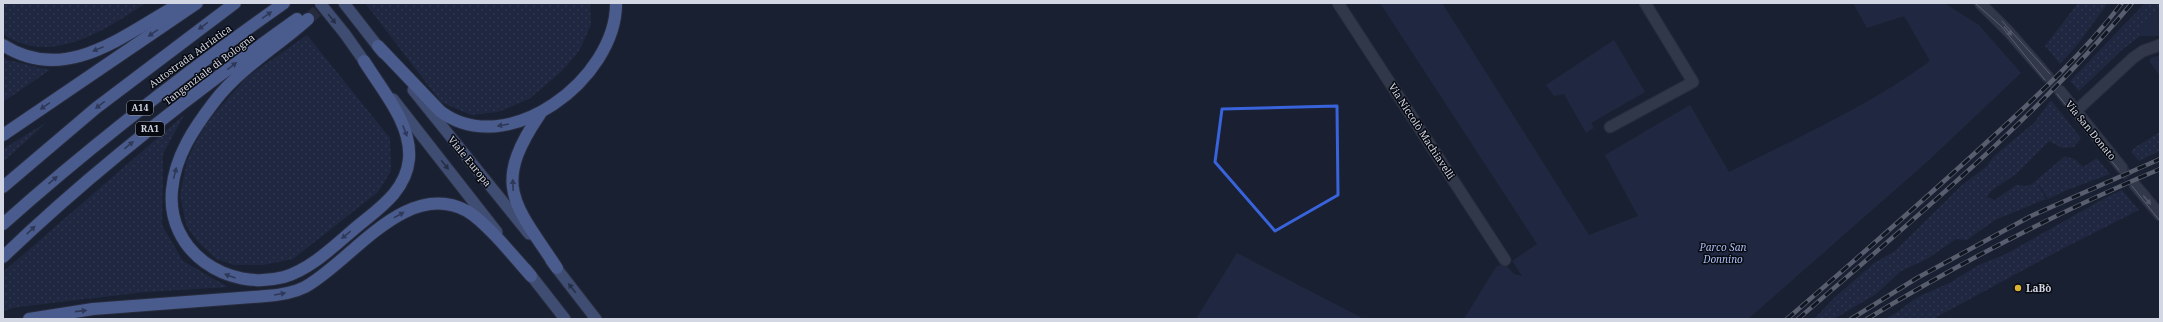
<svg xmlns="http://www.w3.org/2000/svg" width="2163" height="322" viewBox="0 0 2163 322" font-family="'Noto Serif',serif">
  <defs>
    <pattern id="grass-dots" width="8" height="8" patternUnits="userSpaceOnUse"><rect width="8" height="8" fill="#283254"/><path d="M2 2h.1M6 6h.1" fill="none" stroke="#464f6c" stroke-width="1.8" stroke-linecap="round"/></pattern>
  </defs>
  <rect width="100%" height="100%" fill="#1a2032"/>
  <!-- grass -->
  <g fill="url(#grass-dots)">
    <path d="M3,3H146C105,30 51,67 3,34Z"/>
    <path d="M365,3H590L591,25L579,51L561,72L529,99L498,112L471,115L441,102Z"/>
    <path d="M2078,3H2108L2077,45L2060,64L2045,46Z"/>
    <path d="M2145,3H2160V9L2139,30L2140,36L2123,49L2079,91L2070,81Z"/>
    <path d="M307,35L390,138L391,171L378,192L293,259L263,265H234L216,259L197,241L186,225L180,195L187,160L205,124L247,77Z"/>
    <path d="M3,57L8,60L50,70L3,102Z"/>
    <path d="M2051,100L2081,138L2074,147L2062,148L2049,141L2016,174L1991,191L1987,197L1995,200L2016,185L2026,186L2032,184L2065,156L2076,160L2083,167L2097,158L2110,174L2067,190L2048,199L2039,185H2038L2046,199L1995,220L1967,240L1956,239L1927,259L1901,271L1876,294L1834,319H1814L1834,298L1874,263L1895,251L1961,186L1987,166L1993,157L2034,123Z"/>
    <path d="M184,115L163,154L162,225L183,261L228,287L145,292L18,307L3,311V272Z"/>
    <path d="M47,122L3,162V149Z"/>
    <path d="M2160,132V151L2139,161L2131,152L2134,148Z"/>
    <path d="M2122,190L2139,210L2062,249L1933,319H1885L1896,313L1916,298L1951,282L1979,265L2006,254L2105,198Z"/>
  </g>
  <!-- green -->
  <g fill="#283254">
    <path d="M1380,3H1442L1589,235L1638,216L1605,155L1690,105L1729,172C1797,138 1869,106 1930,61L1904,16L1867,28L1853,3H1944L1979,25L2021,73L1928,161L1748,319H1464L1496,267L1504,263L1514,274L1522,276L1512,261L1537,244Z"/>
    <path d="M2160,9V36H2140L2139,30Z"/>
    <path d="M1614,40L1645,92L1591,123L1594,128L1586,133L1564,94L1554,96L1546,85Z"/>
    <path d="M2160,55V76L2149,61L2151,58Z"/>
    <path d="M1237,253L1364,319H1196Z"/>
  </g>
  <g fill="none" stroke-linecap="round" stroke-linejoin="round">
    <!-- secondary-tunnel -->
    <g stroke="#363b4d" stroke-width="11" stroke-dasharray="11 5.5" stroke-linecap="butt">
      <path d="M2048,77L2060,91"/>
      <path d="M2122,168L2135,185"/>
    </g>
    <!-- motorway-tunnel -->
    <path stroke="#363b4d" stroke-width="12" stroke-dasharray="12 6" stroke-linecap="butt" d="M308,19L327,3"/>
    <defs>
      <g id="minor">
        <path d="M1338,3L1505,260"/>
        <path d="M2076,111L2133,58L2143,51L2160,45"/>
        <path d="M1610,127L1693,82L1645,3"/>
      </g>
      <g id="secondary">
        <path d="M1980,3L2009,32L2048,77"/>
        <path d="M2060,91L2122,168"/>
        <path d="M2135,185L2160,215"/>
      </g>
      <g id="primary">
        <path d="M344,3L383,53"/>
        <path d="M345,34L369,68"/>
        <path d="M413,90L529,234"/>
        <path d="M393,99L497,232"/>
        <path d="M551,261L596,319"/>
        <path d="M526,269L565,319"/>
      </g>
      <g id="motorway">
        <path d="M308,19C277,47 240,68 214,102C194,128 175,156 172,190C166,251 227,292 284,277C312,269 337,243 359,225C381,207 406,190 409,159C412,124 382,90 364,61"/>
        <path d="M3,45C67,86 126,33 181,3"/>
        <path d="M378,46L440,111C507,162 617,78 616,3"/>
        <path d="M540,114C491,186 514,203 557,268"/>
        <path d="M3,135L197,3"/>
        <path d="M3,187L96,108L235,3"/>
        <path d="M3,224C93,144 186,72 284,3"/>
        <path d="M3,257C94,169 194,92 297,19"/>
        <path d="M29,319L93,309L266,296C280,295 293,293 305,287C351,262 406,178 467,211C486,222 515,258 531,276"/>
      </g>
    </defs>
    <!-- minor casing -->
    <use href="#minor" stroke="#373a4a" stroke-width="13"/>
    <!-- secondary casing -->
    <use href="#secondary" stroke="#373a4a" stroke-width="13"/>
    <!-- primary casing -->
    <use href="#primary" stroke="#373a4a" stroke-width="13"/>
    <!-- motorway casing -->
    <use href="#motorway" stroke="#373a4a" stroke-width="14"/>
    <!-- minor -->
    <use href="#minor" stroke="#4d5469" stroke-width="11"/>
    <!-- secondary -->
    <use href="#secondary" stroke="#4d5469" stroke-width="11"/>
    <!-- primary -->
    <use href="#primary" stroke="#6f83c1" stroke-width="11"/>
    <!-- motorway -->
    <use href="#motorway" stroke="#86a3fc" stroke-width="12"/>
    <!-- tram -->
    <g stroke="#a4a8b7" stroke-width="1">
      <path d="M1975,3L2001,26L2045,80"/>
      <path d="M2002,21L2050,74"/>
      <path d="M2057,94L2119,170"/>
      <path d="M2132,186L2160,221"/>
    </g>
    <defs>
      <g id="rail">
        <path d="M1787,319C1854,261 1922,202 1987,142C2035,98 2083,54 2122,3"/>
        <path d="M1798,319C1914,219 2033,121 2132,3"/>
        <path d="M1851,319L1917,278L2031,216L2160,159"/>
        <path d="M1867,319C1961,262 2058,212 2160,169"/>
      </g>
    </defs>
    <!-- rail casing -->
    <use href="#rail" stroke="#a4a8b7" stroke-width="4.5"/>
    <!-- rail -->
    <use href="#rail" stroke="#080a12" stroke-width="3" stroke-dasharray="9" stroke-linecap="butt"/>
    <defs>
      <path id="primary-bridge" d="M320,3L345,34"/>
    </defs>
    <!-- primary-bridge casing -->
    <use href="#primary-bridge" stroke="#373a4a" stroke-width="13" stroke-linecap="butt"/>
    <!-- primary-bridge -->
    <use href="#primary-bridge" stroke="#6f83c1" stroke-width="11"/>
  </g>
  <!-- one-way arrows -->
  <defs><path id="oneway-solid" d="M-6-.8H1V-3.2L6.5 0L1 3.2V.8H-6Z"/></defs>
  <g fill="#475687">
    <use href="#oneway-solid" transform="translate(267 15) rotate(-35)"/>
    <use href="#oneway-solid" transform="translate(203 26) rotate(144)"/>
    <use href="#oneway-solid" transform="translate(153 33) rotate(146)"/>
    <use href="#oneway-solid" transform="translate(98 49) rotate(158)"/>
    <use href="#oneway-solid" transform="translate(232 66) rotate(-37)"/>
    <use href="#oneway-solid" transform="translate(100 105) rotate(142)"/>
    <use href="#oneway-solid" transform="translate(45 106) rotate(145)"/>
    <use href="#oneway-solid" transform="translate(503 125) rotate(170)"/>
    <use href="#oneway-solid" transform="translate(405 131) rotate(69)"/>
    <use href="#oneway-solid" transform="translate(129 145) rotate(-39)"/>
    <use href="#oneway-solid" transform="translate(175 173) rotate(-76)"/>
    <use href="#oneway-solid" transform="translate(53 180) rotate(-41)"/>
    <use href="#oneway-solid" transform="translate(513 185) rotate(-92)"/>
    <use href="#oneway-solid" transform="translate(399 215) rotate(-29)"/>
    <use href="#oneway-solid" transform="translate(31 230) rotate(-44)"/>
    <use href="#oneway-solid" transform="translate(346 235) rotate(141)"/>
    <use href="#oneway-solid" transform="translate(230 276) rotate(-160)"/>
    <use href="#oneway-solid" transform="translate(280 294) rotate(-10)"/>
    <use href="#oneway-solid" transform="translate(81 311) rotate(-6)"/>
  </g>
  <g fill="#364061">
    <use href="#oneway-solid" transform="translate(332 19) rotate(51)"/>
    <use href="#oneway-solid" transform="translate(445 165) rotate(52)"/>
    <use href="#oneway-solid" transform="translate(572 288) rotate(-128)"/>
  </g>
  <g fill="#979cad">
    <use href="#oneway-solid" transform="translate(2008 31) rotate(48)"/>
    <use href="#oneway-solid" transform="translate(2147 200) rotate(50)"/>
  </g>
  <!-- marked area -->
  <path d="M0 0H2163V322H0ZM1337,106L1338,195L1275,231L1215,162L1222,109Z" fill="#1a2032" fill-opacity=".55" fill-rule="evenodd"/>
  <path fill="none" stroke="#3863da" stroke-width="3" stroke-linejoin="round" d="M1337,106L1338,195L1275,231L1215,162L1222,109Z"/>
  <!-- markers -->
  <circle fill="#dcb233" stroke="#080a12" stroke-width="1.5" cx="2018" cy="288" r="4"/>
  <g text-anchor="middle" stroke-width="3" stroke-linejoin="round" paint-order="stroke">
    <!-- shield labels -->
    <g fill="#080a12" stroke="#969aa5" stroke-width="1">
      <rect x="127" y="101" width="26" height="14" rx="3"/>
      <rect x="136" y="122" width="28" height="14" rx="3"/>
    </g>
    <g font-size="9" font-weight="bold" fill="#d3d7e4">
      <text x="140" y="111">A14</text>
      <text x="150" y="132">RA1</text>
    </g>
    <!-- street labels -->
    <g font-size="10" fill="#d3d7e4" stroke="#080a12">
      <text transform="translate(190 56) rotate(-36)" y="4">Autostrada Adriatica</text>
      <text transform="translate(209 69) rotate(-37)" y="4">Tangenziale di Bologna</text>
      <text transform="translate(2091 130) rotate(51)" y="4">Via San Donato</text>
      <text transform="translate(1422 131) rotate(57)" y="4">Via Niccolò Machiavelli</text>
      <text transform="translate(470 161) rotate(51)" y="4">Viale Europa</text>
    </g>
    <!-- park labels -->
    <g font-size="10" font-style="italic" fill="#abbef2" stroke="#080a12">
      <text x="1723" y="251">Parco San<tspan x="1723" dy="12">Donnino</tspan></text>
    </g>
    <!-- poi labels -->
    <g font-size="10" font-weight="bold" fill="#d3d7e4" stroke="#080a12" text-anchor="start">
      <text x="2026" y="292">LaBò</text>
    </g>
  </g>
  <!-- border -->
  <rect width="2163" height="322" fill="none" stroke="#d3d7e4" stroke-width="8"/>
</svg>
